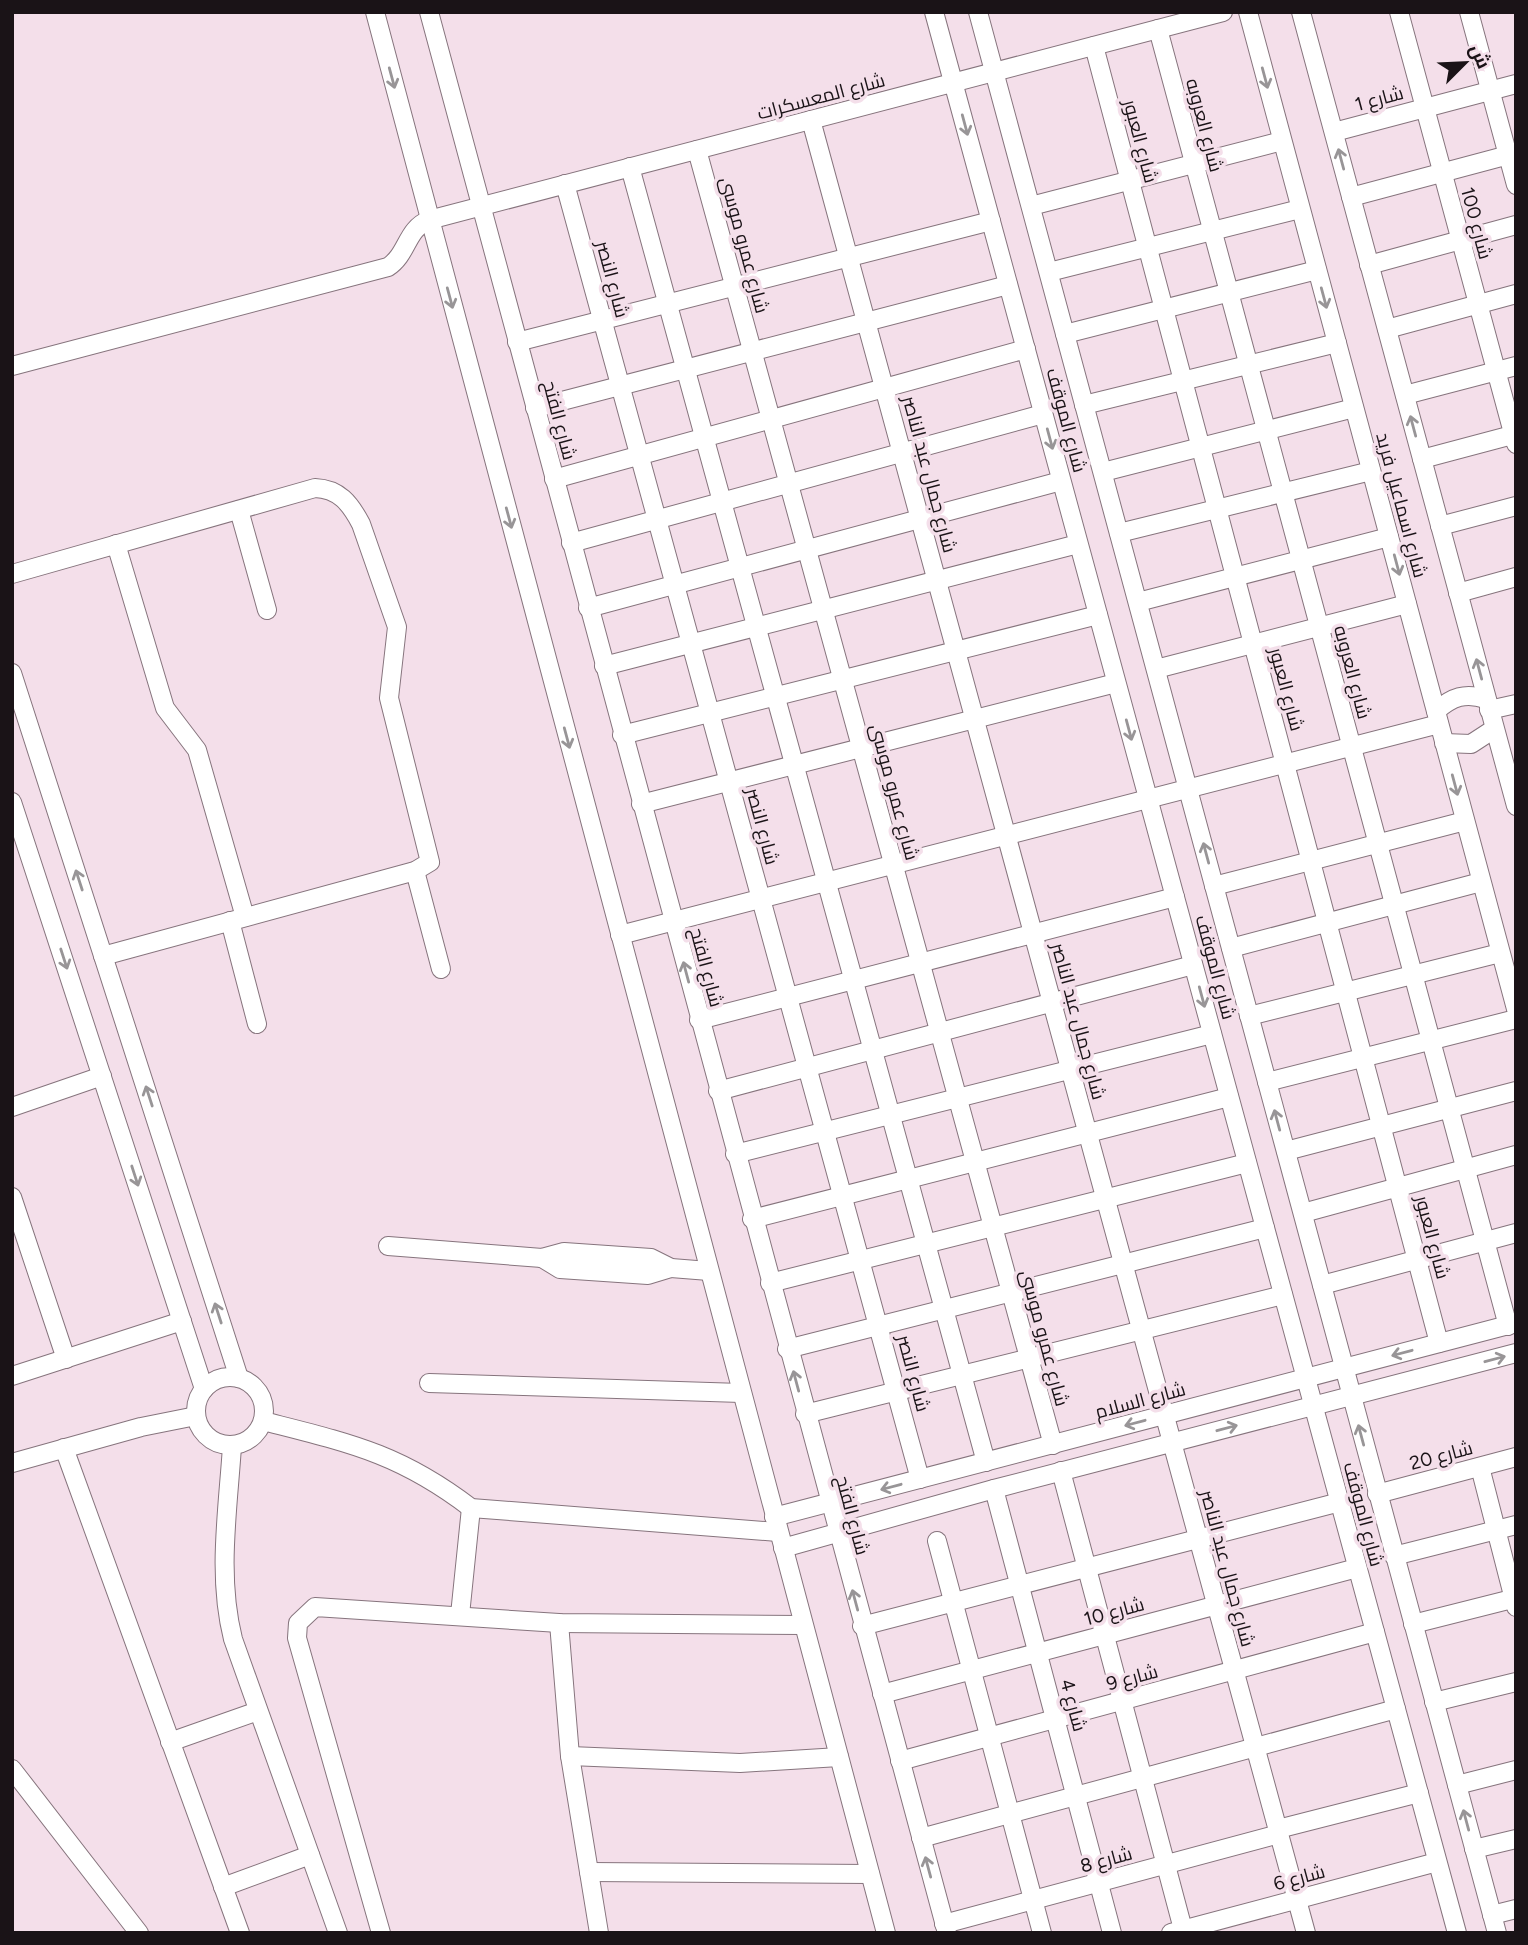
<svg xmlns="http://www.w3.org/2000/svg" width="1528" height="1945" viewBox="0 0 1528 1945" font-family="Figtree,Cairo,sans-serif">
  <rect width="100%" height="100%" fill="#f4dfea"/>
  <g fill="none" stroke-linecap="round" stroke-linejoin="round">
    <defs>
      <g id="minor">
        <path d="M375,12L886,1933"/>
        <path d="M429,12L947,1933"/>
        <path d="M934,12L1457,1933"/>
        <path d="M978,12L1497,1933"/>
        <path d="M1248,12L1516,1009"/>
        <path d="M1301,12L1516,806"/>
        <path d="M1399,12L1516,444"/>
        <path d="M1469,12L1516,185"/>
        <path d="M1158,29L1508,1326"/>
        <path d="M1094,46L1439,1343"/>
        <path d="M811,120L1306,1933"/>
        <path d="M1334,132L1516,84"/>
        <path d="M697,150L1053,1445"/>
        <path d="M630,167L986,1462"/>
        <path d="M565,184L920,1479"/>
        <path d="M1351,197L1516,153"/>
        <path d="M1031,206L1282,141"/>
        <path d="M1369,265L1516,225"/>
        <path d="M1049,272L1300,209"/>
        <path d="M1387,329L1516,294"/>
        <path d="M1065,334L1317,270"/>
        <path d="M517,342L991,221"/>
        <path d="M12,366L388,267C408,254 406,229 429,220L1223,12"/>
        <path d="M1405,395L1516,366"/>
        <path d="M1084,405L1337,343"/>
        <path d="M535,408L1008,285"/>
        <path d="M1422,459L1516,434"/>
        <path d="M1103,472L1354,408"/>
        <path d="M554,479L1026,349"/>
        <path d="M239,510L267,610"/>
        <path d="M1440,526L1516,506"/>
        <path d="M1119,533L1371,471"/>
        <path d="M571,543L1043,414"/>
        <path d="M116,544L165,708L197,750L245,917"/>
        <path d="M12,574L315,488C339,489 350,503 361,524L397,627L389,698L430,862L415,871L103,956"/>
        <path d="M1458,593L1516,577"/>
        <path d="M1138,602L1389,537"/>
        <path d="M588,608L1061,481"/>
        <path d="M604,666L1078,544"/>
        <path d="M1156,669L1407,604"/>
        <path d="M12,673L239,1378"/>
        <path d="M1489,710L1516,704"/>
        <path d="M1436,711C1452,697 1465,692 1486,699"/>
        <path d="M622,735L1098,615"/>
        <path d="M1444,743L1471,744L1494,729"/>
        <path d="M12,802L204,1389"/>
        <path d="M641,804L1116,683"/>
        <path d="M415,871L441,969"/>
        <path d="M1214,886L1465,821"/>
        <path d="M230,921L257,1024"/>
        <path d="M620,935L1439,724"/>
        <path d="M1231,948L1481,882"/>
        <path d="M1249,1016L1500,953"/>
        <path d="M699,1020L1175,897"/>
        <path d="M1267,1082L1516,1019"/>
        <path d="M718,1091L1193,965"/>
        <path d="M12,1107L102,1076"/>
        <path d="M1286,1151L1516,1091"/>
        <path d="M735,1154L1212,1034"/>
        <path d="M12,1197L66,1359"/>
        <path d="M1303,1213L1516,1155"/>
        <path d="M752,1219L1229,1097"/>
        <path d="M388,1246L542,1258L564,1252L651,1258L671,1268L709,1271"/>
        <path d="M542,1258L560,1269L648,1275L671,1268"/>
        <path d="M770,1283L1247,1163"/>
        <path d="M1322,1285L1516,1233"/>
        <path d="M787,1349L1265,1228"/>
        <path d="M12,1376L182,1321"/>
        <circle cx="230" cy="1411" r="34"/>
        <path d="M429,1383L741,1393"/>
        <path d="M805,1414L1283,1295"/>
        <path d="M263,1421C349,1443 399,1453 471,1508L778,1532"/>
        <path d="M232,1446C228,1510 217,1576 233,1639L338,1933"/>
        <path d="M64,1448L240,1933"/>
        <path d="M12,1463L141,1427L196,1416"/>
        <path d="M1480,1467L1516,1607"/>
        <path d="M1061,1471L1184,1933"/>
        <path d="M994,1489L1112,1933"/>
        <path d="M1377,1494L1516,1457"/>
        <path d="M774,1517L1516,1323"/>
        <path d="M937,1541L1042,1933"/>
        <path d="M783,1548L994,1489L1516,1353"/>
        <path d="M1394,1556L1516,1525"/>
        <path d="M460,1615L471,1508"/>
        <path d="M559,1623L570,1756L599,1933"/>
        <path d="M1413,1624L1516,1598"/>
        <path d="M862,1626L1340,1502"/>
        <path d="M882,1694L1357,1568"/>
        <path d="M1434,1702L1516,1682"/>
        <path d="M170,1742L258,1711"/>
        <path d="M570,1756L740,1763L839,1757"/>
        <path d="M900,1761L1375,1632"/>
        <path d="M12,1769L139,1933"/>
        <path d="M1457,1785L1516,1770"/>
        <path d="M1278,1829L1419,1793"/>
        <path d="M921,1838L1396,1709"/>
        <path d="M1474,1849L1516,1839"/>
        <path d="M589,1872L870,1874"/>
        <path d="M223,1887L310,1855"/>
        <path d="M1492,1915L1516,1909"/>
        <path d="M944,1924L1279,1834"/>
        <path d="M381,1933L297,1638L298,1623L315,1607L559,1623L803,1625"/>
        <path d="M1171,1933L1437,1862"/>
      </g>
    </defs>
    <!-- minor casing -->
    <use href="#minor" stroke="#86747d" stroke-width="20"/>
    <!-- minor -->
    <use href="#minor" stroke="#fff" stroke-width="18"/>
  </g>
  <!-- one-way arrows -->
  <defs><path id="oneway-shaft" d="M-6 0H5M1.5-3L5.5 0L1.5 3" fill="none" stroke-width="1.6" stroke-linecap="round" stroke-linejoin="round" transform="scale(1.75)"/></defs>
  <g stroke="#989597">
    <use href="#oneway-shaft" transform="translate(392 78) rotate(75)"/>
    <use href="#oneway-shaft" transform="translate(1265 78) rotate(75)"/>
    <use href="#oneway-shaft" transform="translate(965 125) rotate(75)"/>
    <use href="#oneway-shaft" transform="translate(1341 159) rotate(-105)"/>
    <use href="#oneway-shaft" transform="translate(450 298) rotate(75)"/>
    <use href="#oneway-shaft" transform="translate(1324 298) rotate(75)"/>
    <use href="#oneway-shaft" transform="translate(1413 426) rotate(-105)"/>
    <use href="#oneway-shaft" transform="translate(1050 439) rotate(75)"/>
    <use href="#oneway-shaft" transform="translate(509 518) rotate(75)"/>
    <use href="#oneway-shaft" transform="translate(1397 565) rotate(75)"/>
    <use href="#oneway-shaft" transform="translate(1479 669) rotate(-105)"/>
    <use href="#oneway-shaft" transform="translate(1129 730) rotate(75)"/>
    <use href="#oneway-shaft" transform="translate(567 738) rotate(75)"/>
    <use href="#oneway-shaft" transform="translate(1455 785) rotate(75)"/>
    <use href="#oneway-shaft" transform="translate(1206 853) rotate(-105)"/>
    <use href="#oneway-shaft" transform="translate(79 880) rotate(-108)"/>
    <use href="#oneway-shaft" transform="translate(64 959) rotate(72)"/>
    <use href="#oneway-shaft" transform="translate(686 972) rotate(-105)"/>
    <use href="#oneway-shaft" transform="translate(1202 997) rotate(75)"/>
    <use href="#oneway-shaft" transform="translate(149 1096) rotate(-108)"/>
    <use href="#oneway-shaft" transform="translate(1277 1120) rotate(-105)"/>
    <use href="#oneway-shaft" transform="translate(135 1176) rotate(72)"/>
    <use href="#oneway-shaft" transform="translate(218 1313) rotate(-108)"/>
    <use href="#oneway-shaft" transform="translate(1402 1353) rotate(165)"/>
    <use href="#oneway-shaft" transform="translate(1495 1359) rotate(-15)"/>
    <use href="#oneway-shaft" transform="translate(796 1381) rotate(-105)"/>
    <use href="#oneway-shaft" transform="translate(1135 1423) rotate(165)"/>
    <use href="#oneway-shaft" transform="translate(1227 1428) rotate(-15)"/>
    <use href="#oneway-shaft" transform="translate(1361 1435) rotate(-105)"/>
    <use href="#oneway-shaft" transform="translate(891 1487) rotate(165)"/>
    <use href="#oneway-shaft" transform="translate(855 1600) rotate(-105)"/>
    <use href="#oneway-shaft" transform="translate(1466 1820) rotate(-105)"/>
    <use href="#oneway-shaft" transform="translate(928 1867) rotate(-105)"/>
  </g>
  <g text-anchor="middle" stroke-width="7" stroke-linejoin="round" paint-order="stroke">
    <!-- street labels -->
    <g font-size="19" fill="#1a1317" stroke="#f4dfea">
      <text transform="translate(821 96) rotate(-15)" y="7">شارع المعسكرات</text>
      <text transform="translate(1379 98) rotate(-15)" y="7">شارع 1</text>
      <text transform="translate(1205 125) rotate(75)" y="7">شارع العروبه</text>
      <text transform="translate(1141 141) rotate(75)" y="7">شارع العبور</text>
      <text transform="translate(1477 223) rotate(75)" y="7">شارع 100</text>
      <text transform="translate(745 245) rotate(75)" y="7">شارع عمرو موسى</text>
      <text transform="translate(613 279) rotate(75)" y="7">شارع النصر</text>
      <text transform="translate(560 420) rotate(75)" y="7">شارع الفتح</text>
      <text transform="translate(1067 420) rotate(75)" y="7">شارع الموقف</text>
      <text transform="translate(930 474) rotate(75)" y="7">شارع جمال عبد الناصر</text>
      <text transform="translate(1402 505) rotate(75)" y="7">شارع اسماعيل فريد</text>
      <text transform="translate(1353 672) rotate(75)" y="7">شارع العروبه</text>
      <text transform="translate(1287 689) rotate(75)" y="7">شارع العبور</text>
      <text transform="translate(895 792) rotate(75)" y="7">شارع عمرو موسى</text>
      <text transform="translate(763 826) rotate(75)" y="7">شارع النصر</text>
      <text transform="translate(707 967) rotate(75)" y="7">شارع الفتح</text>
      <text transform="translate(1216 967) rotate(75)" y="7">شارع الموقف</text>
      <text transform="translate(1079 1021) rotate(75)" y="7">شارع جمال عبد الناصر</text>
      <text transform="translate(1433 1237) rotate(75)" y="7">شارع العبور</text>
      <text transform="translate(1045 1338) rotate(75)" y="7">شارع عمرو موسى</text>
      <text transform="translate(914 1373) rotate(75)" y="7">شارع النصر</text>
      <text transform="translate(1140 1400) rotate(-15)" y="7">شارع السلام</text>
      <text transform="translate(1441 1455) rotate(-15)" y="7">شارع 20</text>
      <text transform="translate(1364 1514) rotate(75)" y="7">شارع الموقف</text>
      <text transform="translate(853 1515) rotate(75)" y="7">شارع الفتح</text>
      <text transform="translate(1228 1568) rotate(75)" y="7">شارع جمال عبد الناصر</text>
      <text transform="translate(1114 1611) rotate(-15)" y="7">شارع 10</text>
      <text transform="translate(1132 1677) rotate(-15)" y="7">شارع 9</text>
      <text transform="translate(1074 1705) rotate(75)" y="7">شارع 4</text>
      <text transform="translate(1106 1859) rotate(-15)" y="7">شارع 8</text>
      <text transform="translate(1299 1877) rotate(-15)" y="7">شارع 6</text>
    </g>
  </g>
  <!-- border -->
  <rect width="1528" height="1945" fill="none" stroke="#1a1317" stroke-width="28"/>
  <!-- north arrow -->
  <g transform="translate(1465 63) rotate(66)" stroke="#f4dfea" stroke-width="5" paint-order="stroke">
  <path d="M0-5L12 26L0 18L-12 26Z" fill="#1a1317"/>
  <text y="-10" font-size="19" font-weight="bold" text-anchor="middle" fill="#1a1317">ش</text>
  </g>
</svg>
